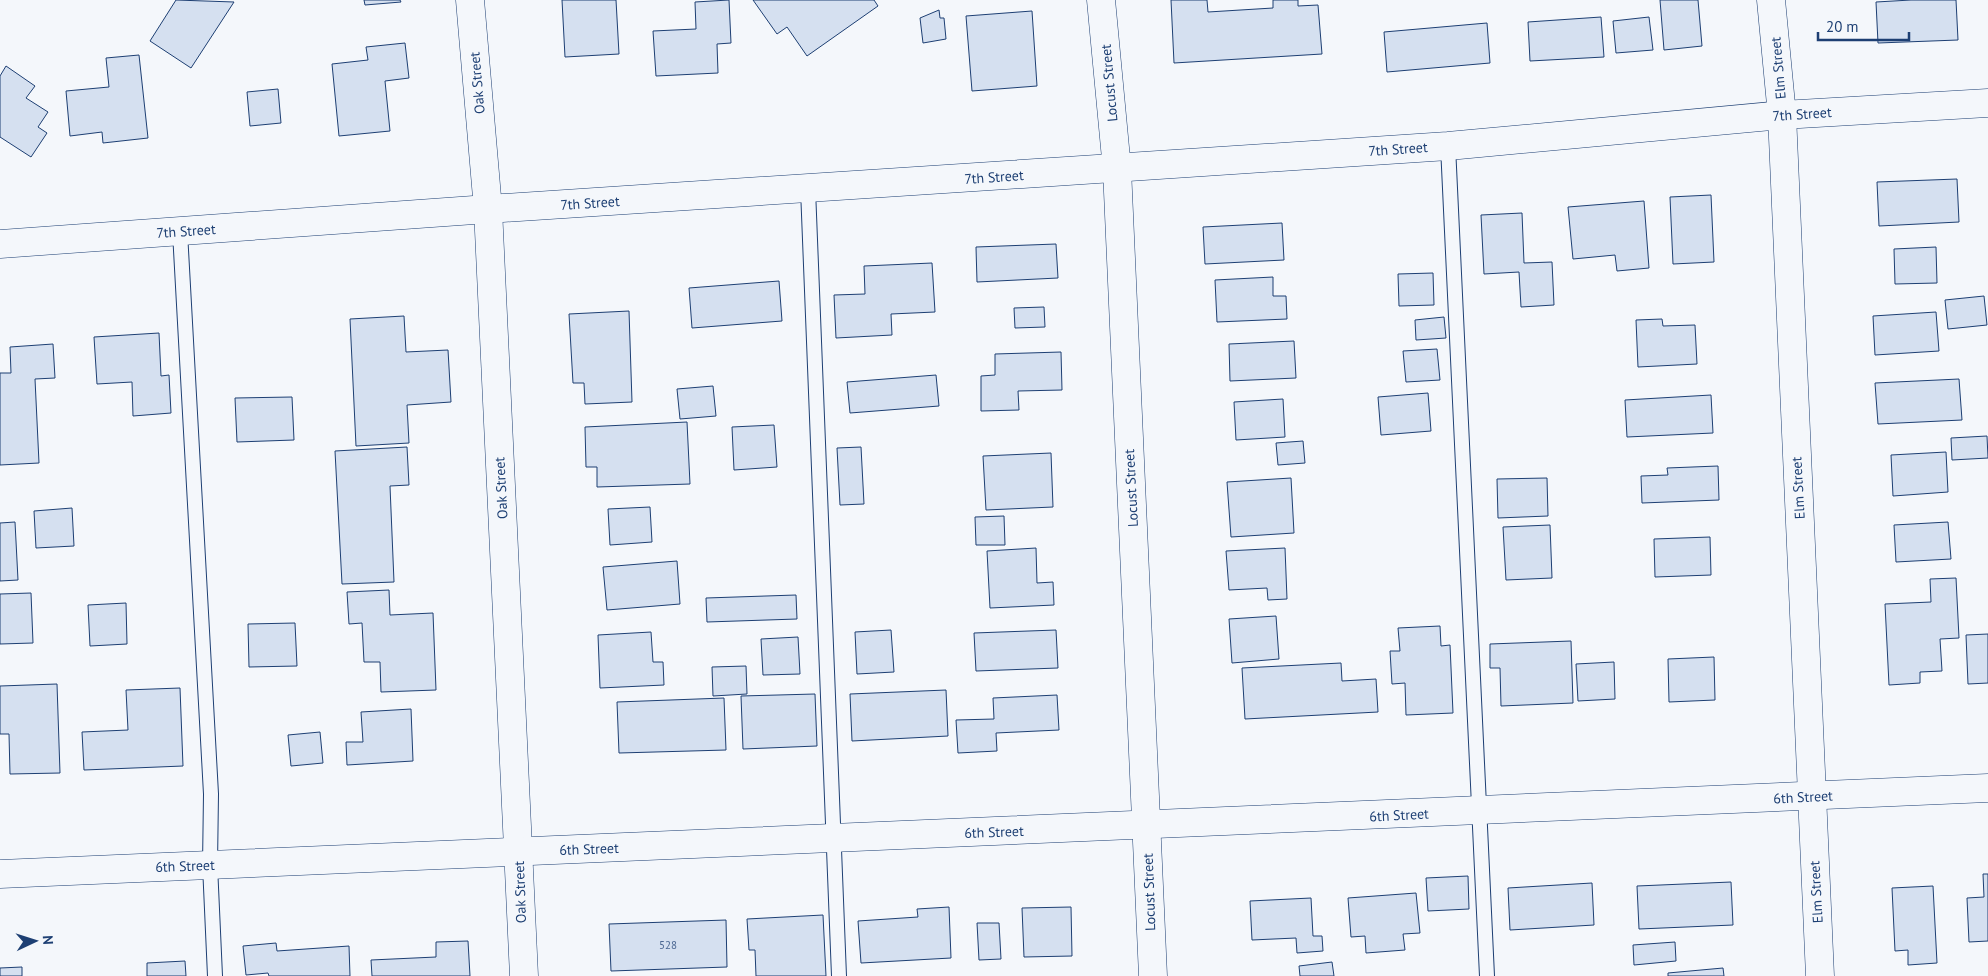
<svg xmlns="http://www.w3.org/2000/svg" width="1988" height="976" viewBox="0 0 1988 976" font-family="'PT Sans',sans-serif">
  <rect width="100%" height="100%" fill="#f4f7fb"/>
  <!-- building -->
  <g fill="#d5e0f0" stroke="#1d3f73">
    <path d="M176,0L234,2L191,68L150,41Z"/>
    <path d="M364,0H400L401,2L365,5Z"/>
    <path d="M562,0H616L619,54L565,57Z"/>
    <path d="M729,0L731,43L717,44L718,73L656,76L653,31L696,29L695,2Z"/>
    <path d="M753,0H874L878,6L807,56L787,27L777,34Z"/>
    <path d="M1171,0H1207L1208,12L1273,8V0H1298V6L1318,5L1322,54L1174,63Z"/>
    <path d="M1660,0H1698L1702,46L1664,50Z"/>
    <path d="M1911,0H1956L1958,40L1878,43L1876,2Z"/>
    <path d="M939,10L940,18H944L946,39L923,43L920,18Z"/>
    <path d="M1032,11L1037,86L972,91L966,16Z"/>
    <path d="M1601,17L1604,57L1530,61L1528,22Z"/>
    <path d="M1649,17L1653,50L1616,53L1613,21Z"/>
    <path d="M1487,23L1490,63L1387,72L1384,32Z"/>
    <path d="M405,43L409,78L385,81L390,131L339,136L332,64L368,60L366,47Z"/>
    <path d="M139,55L148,138L103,143L102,132L70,136L66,91L109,87L106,58Z"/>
    <path d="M6,66L35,86L26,98L48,112L38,127L47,133L31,157L0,137V76Z"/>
    <path d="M278,89L281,123L250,126L247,92Z"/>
    <path d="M1957,179L1959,222L1879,226L1877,182Z"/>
    <path d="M1711,195L1714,262L1673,264L1670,197Z"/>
    <path d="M1644,201L1649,268L1617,271L1615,255L1573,259L1568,207Z"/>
    <path d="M1522,213L1524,263L1552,262L1554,305L1521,307L1519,272L1484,274L1481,215Z"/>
    <path d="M1282,223L1284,260L1205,264L1203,227Z"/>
    <path d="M1056,244L1058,278L977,282L976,247Z"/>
    <path d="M1936,247L1937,283L1895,284L1894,249Z"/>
    <path d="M932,263L935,312L891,314L892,335L836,338L834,295L865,294L864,266Z"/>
    <path d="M1433,273L1434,305L1399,306L1398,274Z"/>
    <path d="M1273,277V296H1286L1287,319L1217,322L1215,280Z"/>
    <path d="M779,281L782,321L692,328L689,288Z"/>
    <path d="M1984,296L1987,325L1948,329L1945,300Z"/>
    <path d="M1044,307L1045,327L1015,328L1014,308Z"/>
    <path d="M629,311L632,402L585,404L584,383H573L569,314Z"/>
    <path d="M1936,312L1939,351L1875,355L1873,316Z"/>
    <path d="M404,316L406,352L448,350L451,402L407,405L409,443L356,446L350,319Z"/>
    <path d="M1444,317L1446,338L1416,340L1415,320Z"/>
    <path d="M1662,319L1663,326L1695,325L1697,364L1638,367L1636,320Z"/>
    <path d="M159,333L161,376L169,375L171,413L133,416L132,382L97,384L94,337Z"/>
    <path d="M1294,341L1296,378L1230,381L1229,344Z"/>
    <path d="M53,344L55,378L35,379L39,463L0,465V373H11L10,347Z"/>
    <path d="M1437,349L1440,380L1406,382L1403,351Z"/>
    <path d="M1061,352L1062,390L1018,391L1019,410L981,411V376L995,375V354Z"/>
    <path d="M936,375L939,406L850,413L847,382Z"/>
    <path d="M1959,379L1962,420L1878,424L1875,383Z"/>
    <path d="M713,386L716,416L680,419L677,389Z"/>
    <path d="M1428,393L1431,431L1381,435L1378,397Z"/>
    <path d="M1711,395L1713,433L1627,437L1625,400Z"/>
    <path d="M292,397L294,440L237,442L235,398Z"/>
    <path d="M1283,399L1285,437L1236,440L1234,402Z"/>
    <path d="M687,422L690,484L597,487V467H586L585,427Z"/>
    <path d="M774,425L777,467L734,470L732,427Z"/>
    <path d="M1987,436L1988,458L1952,460L1951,438Z"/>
    <path d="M1303,441L1305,463L1278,465L1276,443Z"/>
    <path d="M407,447L409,485L390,486L394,582L342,584L335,451Z"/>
    <path d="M861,447L864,504L840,505L837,448Z"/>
    <path d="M1946,452L1948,492L1893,496L1891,455Z"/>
    <path d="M1051,453L1053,507L986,510L983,456Z"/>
    <path d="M1718,466L1719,500L1642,503L1641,476L1668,475L1667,468Z"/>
    <path d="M1291,478L1294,533L1231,537L1227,482Z"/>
    <path d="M1547,478L1548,516L1498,518L1497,479Z"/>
    <path d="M650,507L652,542L610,545L608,509Z"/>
    <path d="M72,508L74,546L36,548L34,511Z"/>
    <path d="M1004,516L1005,545H976L975,517Z"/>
    <path d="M15,522L18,580L0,581V523Z"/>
    <path d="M1948,522L1951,559L1896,562L1894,525Z"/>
    <path d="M1550,525L1552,578L1506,580L1503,527Z"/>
    <path d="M1710,537L1711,575L1655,577L1654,539Z"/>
    <path d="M1036,548L1037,583L1053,582L1054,605L990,608L987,551Z"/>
    <path d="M1285,548L1287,599L1268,600L1267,588L1229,590L1226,551Z"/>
    <path d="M677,561L680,604L607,610L603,567Z"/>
    <path d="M1956,578L1959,638L1940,639L1942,671L1920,672V683L1889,685L1885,604L1931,602L1930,579Z"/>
    <path d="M389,590L390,615L433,613L436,690L381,692L380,662H364L362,623L349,624L347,592Z"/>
    <path d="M31,593L33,643L0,644V594Z"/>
    <path d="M796,595L797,619L707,622L706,598Z"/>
    <path d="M126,603L127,644L90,646L88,605Z"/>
    <path d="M1276,616L1279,659L1232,663L1229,619Z"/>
    <path d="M295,623L297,666L249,667L248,624Z"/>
    <path d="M1440,626L1441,646L1450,645L1453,713L1406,715L1405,683L1392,684L1390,651H1400L1398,628Z"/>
    <path d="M891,630L894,672L857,674L855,632Z"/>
    <path d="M1056,630L1058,668L976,671L974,633Z"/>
    <path d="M651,632L653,662H663L664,685L600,688L598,635Z"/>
    <path d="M1988,634V683L1968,684L1966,635Z"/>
    <path d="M798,637L800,674L763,675L761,639Z"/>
    <path d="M1571,641L1573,703L1501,706L1500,668H1490V644Z"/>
    <path d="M1714,657L1715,700L1669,702L1668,659Z"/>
    <path d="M1614,662L1615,699L1578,701L1576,664Z"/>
    <path d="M1341,663L1342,681L1376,679L1378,712L1245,719L1242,668Z"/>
    <path d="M746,666L747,694L713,696L712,667Z"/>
    <path d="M57,684L60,773L10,774L9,734H0V686Z"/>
    <path d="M180,688L183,766L84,770L82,732L128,730L126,690Z"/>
    <path d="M946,690L948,736L852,741L850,694Z"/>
    <path d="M815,694L817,746L743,749L741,696Z"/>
    <path d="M1057,695L1059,730L996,733L997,751L958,753L956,720L994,719L993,698Z"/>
    <path d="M724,698L726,750L619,753L617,702Z"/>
    <path d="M411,709L413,761L347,765L346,742H363L361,712Z"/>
    <path d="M320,732L323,763L291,766L288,735Z"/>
    <path d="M1983,874H1988V941L1969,942L1967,898L1984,897Z"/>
    <path d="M1468,876L1469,909L1428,911L1426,878Z"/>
    <path d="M1731,882L1733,925L1639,929L1637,886Z"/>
    <path d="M1592,883L1594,925L1510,930L1508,888Z"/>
    <path d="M1933,886L1937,963L1908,965V950L1895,951L1892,888Z"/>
    <path d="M1416,893L1420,933L1403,934L1405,950L1366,953L1365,936L1351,937L1348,898Z"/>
    <path d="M1311,898L1313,936H1322L1323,951L1297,953L1296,938L1252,940L1250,901Z"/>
    <path d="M949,907L951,958L861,963L858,921L918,917L917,909Z"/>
    <path d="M1071,907L1072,956L1024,957L1022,908Z"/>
    <path d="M823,915L826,976H756L755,950H749L747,919Z"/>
    <path d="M726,920L727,967L611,971L609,924Z"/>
    <path d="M977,923H999L1001,959L979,960Z"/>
    <path d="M468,941L470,976H372L371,960L436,957V942Z"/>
    <path d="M1675,942L1676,961L1634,965L1633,945Z"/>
    <path d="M276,943L277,951L349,946L350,976H269L268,973L246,975L243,946Z"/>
    <path d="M185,961L186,976H147V963Z"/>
    <path d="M1332,962L1334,976H1300L1299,966Z"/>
    <path d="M22,967V976H0V968Z"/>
    <path d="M1723,968L1724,976H1668V973Z"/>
  </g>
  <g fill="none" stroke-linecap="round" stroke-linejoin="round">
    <defs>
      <g id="lane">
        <path d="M1448,146L1487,976"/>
        <path d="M808,189L839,976"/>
        <path d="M180,232L211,794L210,865L215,976"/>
      </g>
      <g id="street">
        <path d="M470,0L488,209L524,976"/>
        <path d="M1101,0L1117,169L1153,976"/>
        <path d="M1771,0L1782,115L1820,976"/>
        <path d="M0,874L1988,788"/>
      </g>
      <path id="secondary" d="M0,244L488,209L1448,146L1782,115L1988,103"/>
    </defs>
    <!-- lane casing -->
    <use href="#lane" stroke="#1d3f73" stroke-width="16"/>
    <!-- street casing -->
    <use href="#street" stroke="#1d3f73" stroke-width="29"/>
    <!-- secondary casing -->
    <use href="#secondary" stroke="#1d3f73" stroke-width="29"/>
    <!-- lane -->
    <use href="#lane" stroke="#f4f7fb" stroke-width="14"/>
    <!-- street -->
    <use href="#street" stroke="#f4f7fb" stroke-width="28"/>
    <!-- secondary -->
    <use href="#secondary" stroke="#f4f7fb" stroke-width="28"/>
  </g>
  <g text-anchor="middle" stroke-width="4" stroke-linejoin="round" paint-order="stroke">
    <!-- number labels -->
    <g font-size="11" fill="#4b6792">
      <text x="668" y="949">528</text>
    </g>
    <!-- street labels -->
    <g font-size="14" fill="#1d3f73" stroke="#f4f7fb">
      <text transform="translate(1778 68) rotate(-95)" y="5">Elm Street</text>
      <text transform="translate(477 83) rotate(-95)" y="5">Oak Street</text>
      <text transform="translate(1109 83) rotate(-95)" y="5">Locust Street</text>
      <text transform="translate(1802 114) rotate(-4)" y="5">7th Street</text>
      <text transform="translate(1398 149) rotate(-4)" y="5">7th Street</text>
      <text transform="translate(994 177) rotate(-4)" y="5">7th Street</text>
      <text transform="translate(590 203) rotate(-4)" y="5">7th Street</text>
      <text transform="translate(186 231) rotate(-4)" y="5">7th Street</text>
      <text transform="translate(501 488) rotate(-93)" y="5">Oak Street</text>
      <text transform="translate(1131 488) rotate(-93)" y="5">Locust Street</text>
      <text transform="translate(1798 488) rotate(-93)" y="5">Elm Street</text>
      <text transform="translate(1803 797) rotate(-3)" y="5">6th Street</text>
      <text transform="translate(1399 815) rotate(-3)" y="5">6th Street</text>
      <text transform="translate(994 832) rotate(-2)" y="5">6th Street</text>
      <text transform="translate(589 849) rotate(-2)" y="5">6th Street</text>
      <text transform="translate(185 866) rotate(-2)" y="5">6th Street</text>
      <text transform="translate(520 892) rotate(-92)" y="5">Oak Street</text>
      <text transform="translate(1149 892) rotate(-92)" y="5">Locust Street</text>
      <text transform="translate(1816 892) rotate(-93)" y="5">Elm Street</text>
    </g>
  </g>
  <!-- north arrow -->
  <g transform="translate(35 941) rotate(86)" stroke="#f4f7fb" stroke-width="4" paint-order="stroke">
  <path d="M0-4L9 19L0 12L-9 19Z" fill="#1d3f73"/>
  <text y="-8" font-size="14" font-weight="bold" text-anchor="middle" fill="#1d3f73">N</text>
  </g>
  <!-- scale -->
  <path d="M1818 32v8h91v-8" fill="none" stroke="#1d3f73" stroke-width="2.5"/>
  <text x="1826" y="32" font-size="15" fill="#1d3f73" stroke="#f4f7fb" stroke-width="4" paint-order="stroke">20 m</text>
</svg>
